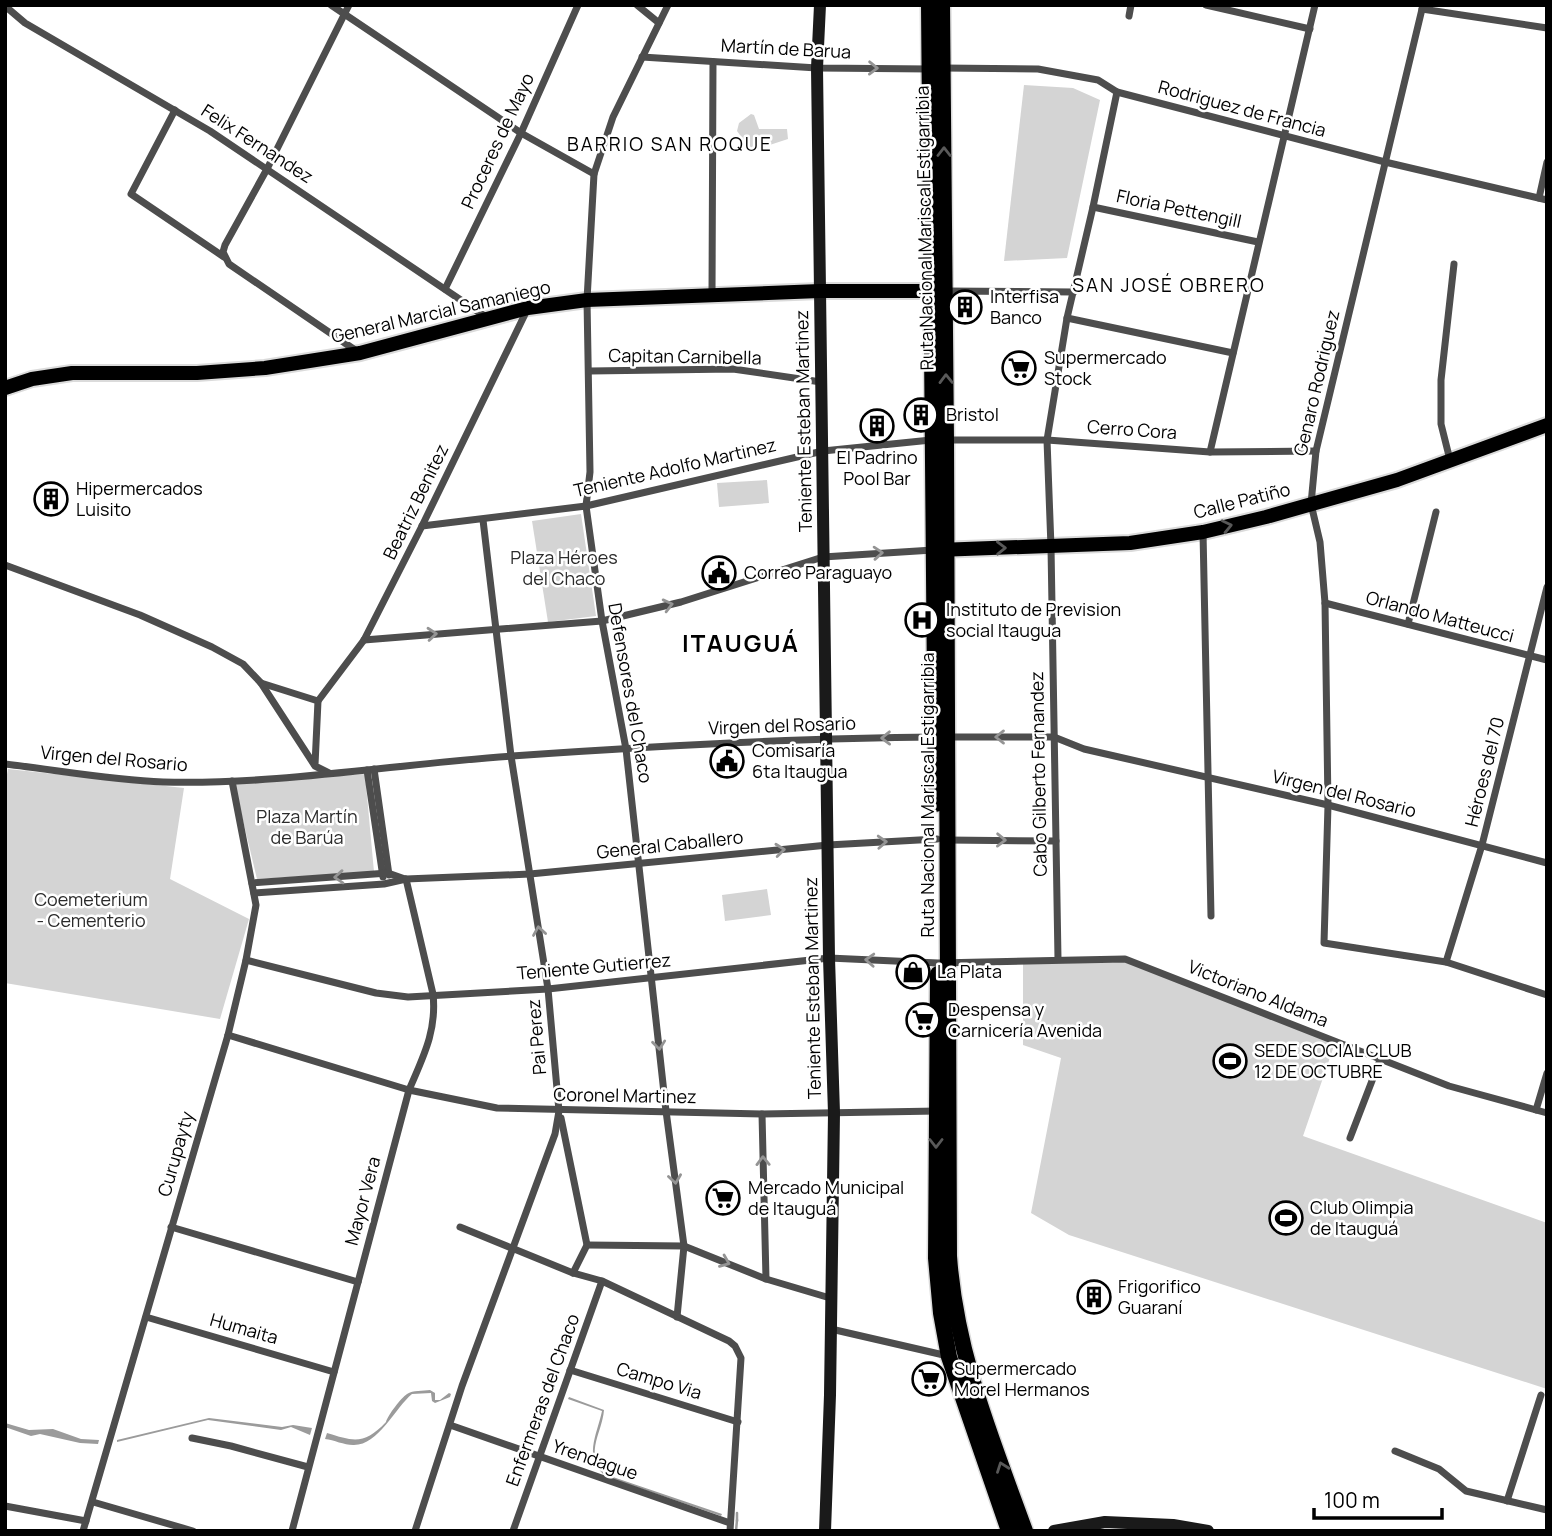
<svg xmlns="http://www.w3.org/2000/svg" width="1552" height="1536" viewBox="0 0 1552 1536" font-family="Manrope,sans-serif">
  <rect width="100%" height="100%" fill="#fff"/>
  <!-- green -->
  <g fill="#d4d4d4">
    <path d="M1024,85L1073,88L1100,100L1067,258L1004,261Z"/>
    <path d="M751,114L754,115L759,129H787L788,139L754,150L750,149L737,131L739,123Z"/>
    <path d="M767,480L769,503L719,507L717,483Z"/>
    <path d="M581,514L596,616L548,622L532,521Z"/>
    <path d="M8,769L184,788L170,879L249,919L220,1019L5,983V785Z"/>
    <path d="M365,774L374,872L257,879L234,783Z"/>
    <path d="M767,889L771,915L725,921L722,895Z"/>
    <path d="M1128,962L1335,1043L1303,1136L1547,1223V1389L1069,1235L1031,1213L1061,1058L1023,1045V964Z"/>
  </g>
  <!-- water -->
  <g fill="#9b9b9b">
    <path d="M430,1390L435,1393V1400H440L449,1393L451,1394L450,1397L435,1403L432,1401L431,1393L412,1394C395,1408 378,1446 353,1445C344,1445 334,1440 325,1439L327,1433C355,1442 365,1444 386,1422C388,1415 401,1398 407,1394C413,1390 423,1391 430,1390Z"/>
    <path d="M569,1397L604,1410C602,1435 581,1457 610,1476L722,1514L721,1516L607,1477C582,1459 597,1435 602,1411L568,1399Z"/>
    <path d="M209,1418L282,1427L293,1425L312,1428L310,1435L291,1427L281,1430L208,1420L117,1442V1440Z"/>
    <path d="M5,1423L29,1430L53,1429L81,1439L99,1440L98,1444L80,1443L40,1434L31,1436L5,1427Z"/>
  </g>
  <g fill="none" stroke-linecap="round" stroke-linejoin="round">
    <!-- stream -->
    <g stroke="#9b9b9b" stroke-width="2.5">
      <path d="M737,1521V1513"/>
      <path d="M736,1531L737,1520"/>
    </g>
    <defs>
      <g id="primary">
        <path d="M5,388L32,379L72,373H197L265,368L360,353L528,308L587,300L820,291H940"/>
        <path d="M938,550L1130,543L1203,532L1266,517L1397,480L1547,425"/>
      </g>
      <g id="highway">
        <path d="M929,5L936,804"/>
        <path d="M942,5L946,440L949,1256C956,1355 992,1439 1025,1531"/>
        <path d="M938,974L936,1258L941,1313L949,1357L1009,1531"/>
      </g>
    </defs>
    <!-- primary casing -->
    <use href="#primary" stroke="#dbdbdb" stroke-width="18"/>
    <!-- highway casing -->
    <use href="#highway" stroke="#dbdbdb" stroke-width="19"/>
    <!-- street -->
    <g stroke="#4d4d4d" stroke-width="7">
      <path d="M331,5L521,133L594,174"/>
      <path d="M349,5L267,169L225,245L223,252L229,264L358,352"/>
      <path d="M637,5L659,23"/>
      <path d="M668,5L613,117L594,174L587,300L590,472L586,506L602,621L626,749L666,1111L684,1246L677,1317"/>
      <path d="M1206,5L1310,29"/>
      <path d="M1423,5L1316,451L1311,504L1320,542L1325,603L1328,805L1324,943L1446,962L1547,995"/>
      <path d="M5,6L25,23L210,131L486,317"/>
      <path d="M1422,9L1547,28"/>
      <path d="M1129,16L1131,5"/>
      <path d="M642,57L817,68L931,69"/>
      <path d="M943,68L1038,69L1098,80L1117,92L1385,162L1547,200"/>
      <path d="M175,110L131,194L224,257"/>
      <path d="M1539,198L1547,162"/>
      <path d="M1093,207L1258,242"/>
      <path d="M445,289L521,133L578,5"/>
      <path d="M945,291L1074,292"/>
      <path d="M712,295L713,62"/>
      <path d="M1067,318L1233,353"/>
      <path d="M590,371L733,369L821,382"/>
      <path d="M946,440H1047L1210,452L1316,451"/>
      <path d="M1210,452L1315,5"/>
      <path d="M1450,460L1441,424V380L1454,264"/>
      <path d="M422,526L586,506L823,451L931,440"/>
      <path d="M1203,532L1211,916"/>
      <path d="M5,565L140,615L212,647L243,664L261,683L315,766L329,773"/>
      <path d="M1325,603L1547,660"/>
      <path d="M1408,624L1436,512"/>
      <path d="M364,640L602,621L681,602L823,557L933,550"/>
      <path d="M261,683L318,701L315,765"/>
      <path d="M318,701L364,640L422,526L528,308"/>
      <path d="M948,737H1054L1084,749L1328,805L1547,863"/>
      <path d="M5,764C57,770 111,780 163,782C280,785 396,764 512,756C653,746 795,738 936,737"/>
      <path d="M374,769L389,875"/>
      <path d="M367,770L383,877"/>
      <path d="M947,840L1056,841"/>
      <path d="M252,883L388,873L405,879"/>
      <path d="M254,893L384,884L406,879L530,874L828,845L937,839"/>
      <path d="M1058,959L1051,547L1047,440L1067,318L1093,207L1117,92"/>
      <path d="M246,960L376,993L408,997L548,989L829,958L938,963L1125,959L1449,1086L1547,1113"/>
      <path d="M1446,962L1482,845L1547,587"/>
      <path d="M228,1035L409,1090L497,1108L762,1114L938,1111"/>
      <path d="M1536,1110L1547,1073"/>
      <path d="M762,1114L766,1279"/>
      <path d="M561,1118L587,1245L573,1273"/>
      <path d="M1350,1138L1380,1060"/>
      <path d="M171,1227L358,1282"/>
      <path d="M460,1227L573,1273L602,1281L729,1341L735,1346L741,1358L730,1531"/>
      <path d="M587,1245L684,1246L766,1279L830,1298"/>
      <path d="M146,1317L334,1372"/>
      <path d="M831,1329L948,1356"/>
      <path d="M570,1370L738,1422"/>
      <path d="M450,1425L730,1523"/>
      <path d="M192,1438L231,1446L308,1467"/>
      <path d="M1395,1451L1439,1469L1466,1491L1547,1510"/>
      <path d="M1507,1501L1541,1395"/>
      <path d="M93,1502L193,1531"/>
      <path d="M5,1506L86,1521"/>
      <path d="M83,1531L228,1035L246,960L256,905L232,781"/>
      <path d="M292,1531L409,1090C423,1057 437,1031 433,994L406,879"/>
      <path d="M415,1531L462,1386L555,1134L559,1111L548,989L511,756L483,520"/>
      <path d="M513,1531L602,1281"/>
    </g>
    <!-- secondary -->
    <g stroke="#1a1a1a" stroke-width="12">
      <path d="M820,5L817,68L829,958L834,1113L830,1395L825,1531"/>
      <path d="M1054,1531L1105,1522L1173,1525L1208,1531"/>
    </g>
    <!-- primary -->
    <use href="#primary" stroke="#000" stroke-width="14"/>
    <!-- highway -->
    <use href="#highway" stroke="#000" stroke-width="16"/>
  </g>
  <!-- one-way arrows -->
  <defs><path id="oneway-chevron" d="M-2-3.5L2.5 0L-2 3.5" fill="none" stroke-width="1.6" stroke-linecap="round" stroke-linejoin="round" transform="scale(1.75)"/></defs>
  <g stroke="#949494">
    <use href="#oneway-chevron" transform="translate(873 68) rotate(1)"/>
    <use href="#oneway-chevron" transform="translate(878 553) rotate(-4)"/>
    <use href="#oneway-chevron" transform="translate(668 605) rotate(-14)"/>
    <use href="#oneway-chevron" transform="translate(432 634) rotate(-5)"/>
    <use href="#oneway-chevron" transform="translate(1000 737) rotate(180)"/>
    <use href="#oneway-chevron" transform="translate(886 738) rotate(179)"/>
    <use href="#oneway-chevron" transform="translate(1001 840) rotate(1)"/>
    <use href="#oneway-chevron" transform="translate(882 842) rotate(-3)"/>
    <use href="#oneway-chevron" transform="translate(780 850) rotate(-6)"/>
    <use href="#oneway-chevron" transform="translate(339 877) rotate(176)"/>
    <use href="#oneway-chevron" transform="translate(539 931) rotate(-99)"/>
    <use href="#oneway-chevron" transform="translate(870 960) rotate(-177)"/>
    <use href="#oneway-chevron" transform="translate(659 1045) rotate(84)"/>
    <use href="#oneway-chevron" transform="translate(763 1161) rotate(-91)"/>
    <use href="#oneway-chevron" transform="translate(675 1179) rotate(82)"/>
    <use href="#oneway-chevron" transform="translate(725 1262) rotate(22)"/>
  </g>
  <g stroke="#595959">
    <use href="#oneway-chevron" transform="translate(944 152) rotate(-90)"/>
    <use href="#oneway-chevron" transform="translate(946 379) rotate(-91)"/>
    <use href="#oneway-chevron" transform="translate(1227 526) rotate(-13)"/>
    <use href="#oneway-chevron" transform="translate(1001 548) rotate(-1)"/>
    <use href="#oneway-chevron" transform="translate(936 1143) rotate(90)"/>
    <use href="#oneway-chevron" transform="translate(1002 1467) rotate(-110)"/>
  </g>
  <!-- icons -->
  <defs>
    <symbol id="building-ring" viewBox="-11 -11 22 22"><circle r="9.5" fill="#fff" stroke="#000" stroke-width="1.5"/><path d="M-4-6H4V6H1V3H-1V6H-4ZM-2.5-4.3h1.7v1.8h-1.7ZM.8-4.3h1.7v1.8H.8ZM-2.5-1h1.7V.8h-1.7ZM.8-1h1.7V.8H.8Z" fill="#000"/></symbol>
    <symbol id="supermarket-ring" viewBox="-11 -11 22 22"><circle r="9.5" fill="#fff" stroke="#000" stroke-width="1.5"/><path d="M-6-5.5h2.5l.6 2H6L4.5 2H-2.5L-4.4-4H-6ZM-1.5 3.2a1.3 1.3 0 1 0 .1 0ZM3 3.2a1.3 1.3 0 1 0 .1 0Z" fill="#000"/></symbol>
    <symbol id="civic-ring" viewBox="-11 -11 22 22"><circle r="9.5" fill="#fff" stroke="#000" stroke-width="1.5"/><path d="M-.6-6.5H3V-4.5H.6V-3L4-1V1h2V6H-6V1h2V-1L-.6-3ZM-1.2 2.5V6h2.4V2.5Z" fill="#000"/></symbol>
    <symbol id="hospital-ring" viewBox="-11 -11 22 22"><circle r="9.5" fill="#fff" stroke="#000" stroke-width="1.5"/><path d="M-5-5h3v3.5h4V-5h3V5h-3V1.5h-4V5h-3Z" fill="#000"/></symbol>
    <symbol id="shop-ring" viewBox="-11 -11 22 22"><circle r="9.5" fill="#fff" stroke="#000" stroke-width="1.5"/><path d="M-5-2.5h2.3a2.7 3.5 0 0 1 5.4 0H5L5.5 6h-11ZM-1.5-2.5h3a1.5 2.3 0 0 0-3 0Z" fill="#000"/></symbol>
    <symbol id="stadium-ring" viewBox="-11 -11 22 22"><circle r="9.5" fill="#fff" stroke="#000" stroke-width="1.5"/><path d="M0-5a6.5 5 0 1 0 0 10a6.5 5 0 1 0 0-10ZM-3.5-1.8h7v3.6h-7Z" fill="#000"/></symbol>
  </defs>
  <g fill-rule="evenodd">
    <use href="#building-ring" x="946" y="288" width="38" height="38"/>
    <use href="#supermarket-ring" x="1000" y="349" width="38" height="38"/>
    <use href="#building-ring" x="902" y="396" width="38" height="38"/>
    <use href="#building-ring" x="858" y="407" width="38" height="38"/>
    <use href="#building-ring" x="32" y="480" width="38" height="38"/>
    <use href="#civic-ring" x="700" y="554" width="38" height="38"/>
    <use href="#hospital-ring" x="903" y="601" width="38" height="38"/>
    <use href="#civic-ring" x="708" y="742" width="38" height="38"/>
    <use href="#shop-ring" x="894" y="953" width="38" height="38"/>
    <use href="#supermarket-ring" x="904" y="1001" width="38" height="38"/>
    <use href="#stadium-ring" x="1211" y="1042" width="38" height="38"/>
    <use href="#supermarket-ring" x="704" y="1179" width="38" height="38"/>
    <use href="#stadium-ring" x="1267" y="1199" width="38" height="38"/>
    <use href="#building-ring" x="1075" y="1278" width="38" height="38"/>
    <use href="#supermarket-ring" x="910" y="1360" width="38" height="38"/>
  </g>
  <g text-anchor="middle" stroke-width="5" stroke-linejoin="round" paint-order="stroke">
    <!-- street labels -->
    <g font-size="18" fill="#000" stroke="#fff">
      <text transform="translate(786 49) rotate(3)" y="6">Martín de Barua</text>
      <text transform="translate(1242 109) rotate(15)" y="6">Rodriguez de Francia</text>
      <text transform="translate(498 141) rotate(-65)" y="6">Proceres de Mayo</text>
      <text transform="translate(257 144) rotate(33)" y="6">Felix Fernandez</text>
      <text transform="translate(1179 209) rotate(12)" y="6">Floria Pettengill</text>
      <text transform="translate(925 228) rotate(-91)" y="6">Ruta Nacional Mariscal Estigarribia</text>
      <text transform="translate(441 312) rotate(-13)" y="6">General Marcial Samaniego</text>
      <text transform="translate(685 357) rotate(1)" y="6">Capitan Carnibella</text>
      <text transform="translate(1317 383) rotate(-77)" y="6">Genaro Rodriguez</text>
      <text transform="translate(804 421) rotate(-91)" y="6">Teniente Esteban Martinez</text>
      <text transform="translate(1132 430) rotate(4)" y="6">Cerro Cora</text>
      <text transform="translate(675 468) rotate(-13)" y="6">Teniente Adolfo Martinez</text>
      <text transform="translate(1242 501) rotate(-14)" y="6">Calle Patiño</text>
      <text transform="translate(416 502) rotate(-64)" y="6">Beatriz Benitez</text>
      <text transform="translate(1440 617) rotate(15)" y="6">Orlando Matteucci</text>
      <text transform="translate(630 693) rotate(80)" y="6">Defensores del Chaco</text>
      <text transform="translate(782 726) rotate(-2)" y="6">Virgen del Rosario</text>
      <text transform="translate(114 759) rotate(5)" y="6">Virgen del Rosario</text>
      <text transform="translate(1485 772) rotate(-76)" y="6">Héroes del 70</text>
      <text transform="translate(1039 774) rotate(-91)" y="6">Cabo Gilberto Fernandez</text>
      <text transform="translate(1344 794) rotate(14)" y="6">Virgen del Rosario</text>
      <text transform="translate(928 795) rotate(-90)" y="6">Ruta Nacional Mariscal Estigarribia</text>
      <text transform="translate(670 845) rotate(-6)" y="6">General Caballero</text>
      <text transform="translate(594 967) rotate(-5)" y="6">Teniente Gutierrez</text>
      <text transform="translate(813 988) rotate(-91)" y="6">Teniente Esteban Martinez</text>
      <text transform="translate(1258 994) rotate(22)" y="6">Victoriano Aldama</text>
      <text transform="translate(537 1037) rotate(-95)" y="6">Pai Perez</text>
      <text transform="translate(625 1096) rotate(1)" y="6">Coronel Martinez</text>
      <text transform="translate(176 1154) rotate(-74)" y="6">Curupayty</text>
      <text transform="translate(363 1201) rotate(-75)" y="6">Mayor Vera</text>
      <text transform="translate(244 1329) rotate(16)" y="6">Humaita</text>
      <text transform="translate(659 1381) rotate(17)" y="6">Campo Via</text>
      <text transform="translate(543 1400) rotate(-70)" y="6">Enfermeras del Chaco</text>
      <text transform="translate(595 1460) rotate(19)" y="6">Yrendague</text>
    </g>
    <!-- poi labels -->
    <g font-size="18" fill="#000" stroke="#fff" text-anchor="start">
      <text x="990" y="303">Interfisa<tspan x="990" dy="21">Banco</tspan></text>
      <text x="1044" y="364">Supermercado<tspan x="1044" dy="21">Stock</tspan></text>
      <text x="946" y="421">Bristol</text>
      <text x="877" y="464" text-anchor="middle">El Padrino<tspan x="877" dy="21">Pool Bar</tspan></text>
      <text x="76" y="495">Hipermercados<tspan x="76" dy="21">Luisito</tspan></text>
      <text x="744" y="579">Correo Paraguayo</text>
      <text x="946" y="616">Instituto de Prevision<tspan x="946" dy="21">social Itaugua</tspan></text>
      <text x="752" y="757">Comisaría<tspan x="752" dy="21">6ta Itaugua</tspan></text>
      <text x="937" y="978">La Plata</text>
      <text x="948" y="1016">Despensa y<tspan x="948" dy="21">Carnicería Avenida</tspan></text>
      <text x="1254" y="1057">SEDE SOCIAL CLUB<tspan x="1254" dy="21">12 DE OCTUBRE</tspan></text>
      <text x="748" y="1194">Mercado Municipal<tspan x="748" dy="21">de Itauguá</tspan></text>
      <text x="1310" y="1214">Club Olimpia<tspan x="1310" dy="21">de Itauguá</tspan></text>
      <text x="1118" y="1293">Frigorifico<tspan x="1118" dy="21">Guaraní</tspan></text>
      <text x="954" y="1375">Supermercado<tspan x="954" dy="21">Morel Hermanos</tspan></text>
    </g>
    <!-- park labels -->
    <g font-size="18" fill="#2b2b2b" stroke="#fff">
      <text x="564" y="564">Plaza Héroes<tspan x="564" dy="21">del Chaco</tspan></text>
      <text x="307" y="823">Plaza Martín<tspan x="307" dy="21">de Barúa</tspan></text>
      <text x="91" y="906">Coemeterium<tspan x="91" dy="21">- Cementerio</tspan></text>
    </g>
    <!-- neighbourhood labels -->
    <g font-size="19" letter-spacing="2" fill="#000" stroke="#fff">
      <text x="670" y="151">BARRIO SAN ROQUE</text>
      <text x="1169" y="292">SAN JOSÉ OBRERO</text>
    </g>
    <!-- district labels -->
    <g font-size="24" font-weight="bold" letter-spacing="2" fill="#000" stroke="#fff">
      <text x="741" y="652">ITAUGUÁ</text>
    </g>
  </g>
  <!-- border -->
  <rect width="1552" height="1536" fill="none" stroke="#000000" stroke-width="14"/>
  <!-- scale -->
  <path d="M1314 1508v10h128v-10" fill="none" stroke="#000000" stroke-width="3.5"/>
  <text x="1324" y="1508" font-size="21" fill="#000000" stroke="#ffffff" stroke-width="5" paint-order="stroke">100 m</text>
</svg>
